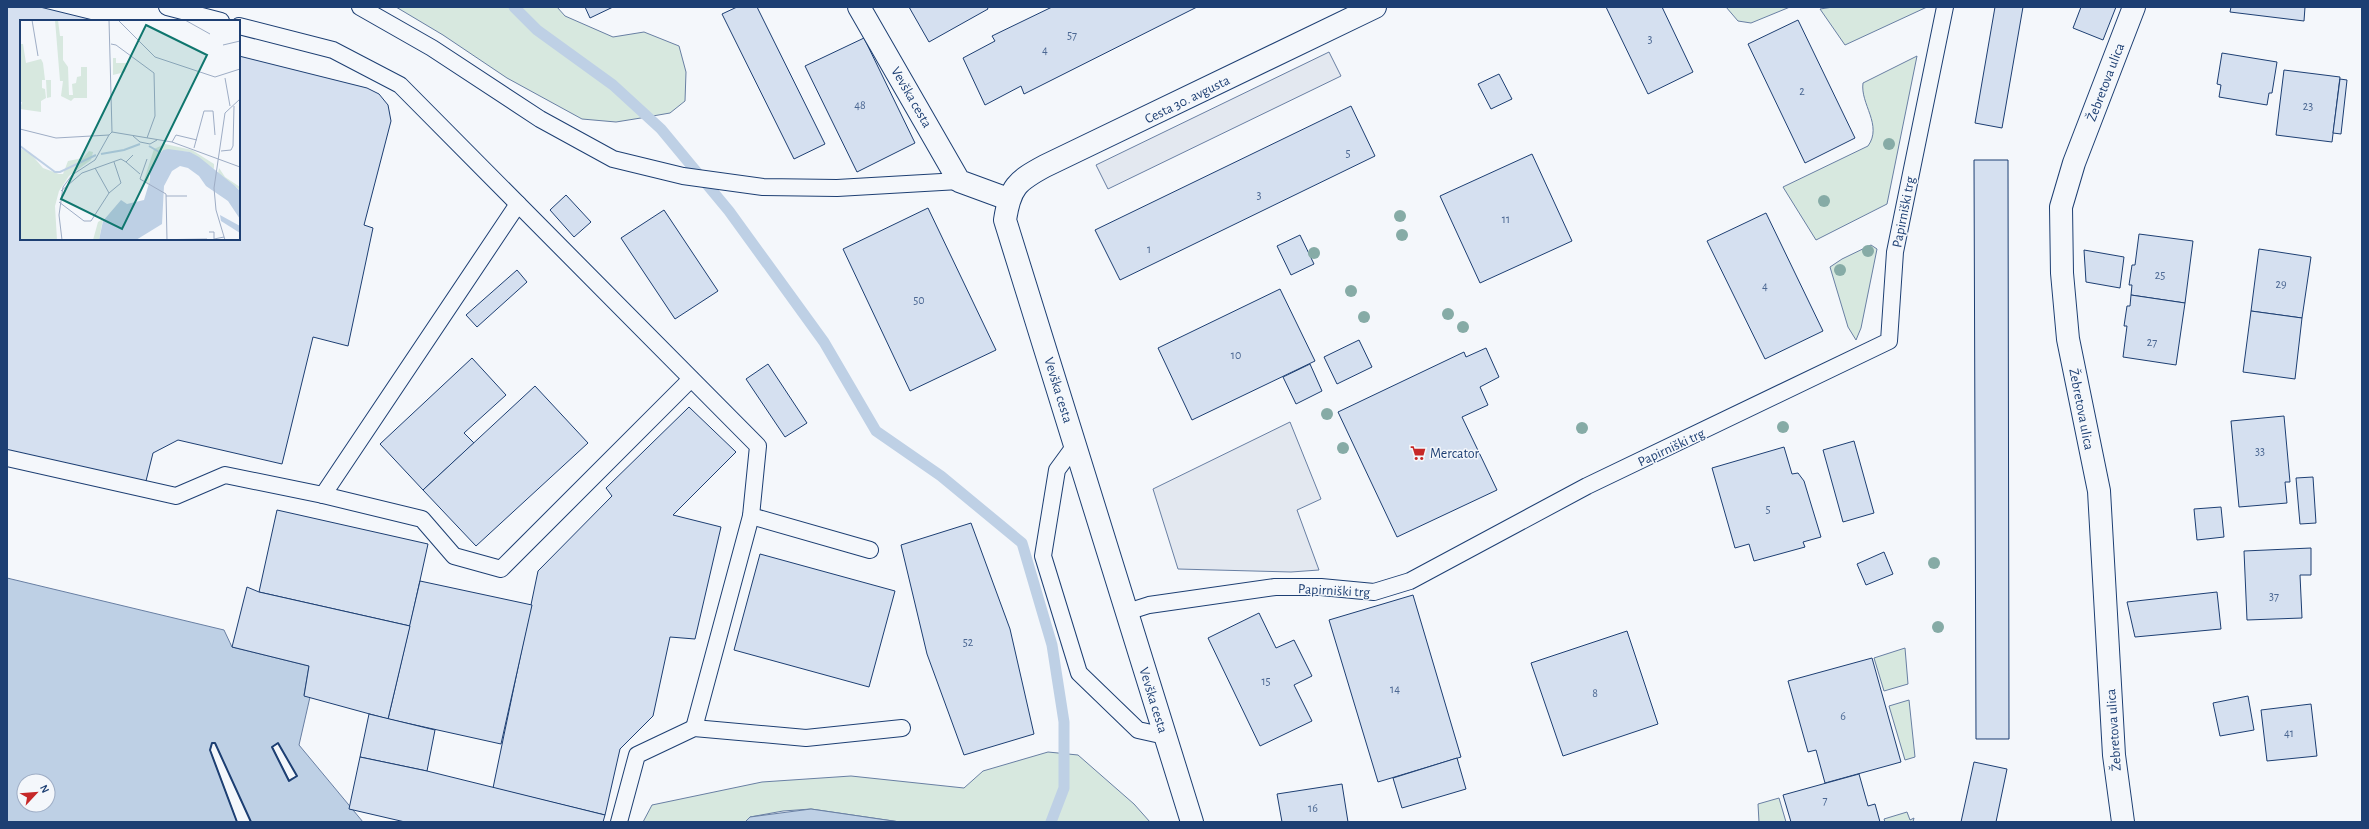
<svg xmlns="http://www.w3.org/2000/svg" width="2369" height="829" viewBox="0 0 2369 829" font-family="'Alegreya Sans',sans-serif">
  <rect width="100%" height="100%" fill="#f4f7fb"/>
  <!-- green -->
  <g fill="#d7e8df" stroke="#687fa3">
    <path d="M396,7H557L565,16L613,37L644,32L679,46L686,72L685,101L670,113L647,117L616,122L582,119L507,78L443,35Z"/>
    <path d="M1726,7H1790L1751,23L1738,21Z"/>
    <path d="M1833,7H1927L1845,45L1820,9Z"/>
    <path d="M1917,56L1887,204L1816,240L1783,187L1868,146C1883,125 1860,104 1863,83Z"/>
    <path d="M1871,245L1877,249L1861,328L1856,340L1848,327L1830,267L1842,259Z"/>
    <path d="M1905,648L1908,684L1884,691L1874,658Z"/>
    <path d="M1909,700L1915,757L1905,760L1889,706Z"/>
    <path d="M1048,752L1078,755L1134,804L1150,822H900L811,809L783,811L750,817L745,822H643L652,805L762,782L851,776L964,788L983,771Z"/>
    <path d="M1779,798L1786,822H1759L1758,804Z"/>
    <path d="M1907,812L1910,820L1914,818L1913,822H1885L1884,819Z"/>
  </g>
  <!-- parking -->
  <g fill="#e3e8f0" stroke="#687fa3">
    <path d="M1329,52L1341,76L1108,189L1096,165Z"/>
    <path d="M1290,422L1321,499L1297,510L1319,570L1291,572L1178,569L1153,489Z"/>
  </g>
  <!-- water -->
  <g fill="#bed0e5" stroke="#687fa3" fill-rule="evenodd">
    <path d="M7,578L224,630L232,647L309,666L304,695L310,697L299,745L363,822H251L215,743H212L210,750L237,822H7ZM278,743L297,776L289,780L272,747ZM24,781H48V805H24Z"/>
    <path d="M811,809L900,822H745L750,817Z"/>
  </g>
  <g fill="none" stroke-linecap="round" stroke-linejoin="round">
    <!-- stream -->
    <path stroke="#bed0e5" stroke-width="11" d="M514,7L537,30L613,85L661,129L729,211L824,342L876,431L941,476L1022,543L1052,645L1064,722V788L1051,822"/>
  </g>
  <!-- building -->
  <g fill="#d5e0f0" stroke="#1d3f73">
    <path d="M7,7H40L97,21H21V239H239V56L367,88L379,94L388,105L391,121L364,225L373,228L348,346L313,337L282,464L178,440L153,453L145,485L7,456Z"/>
    <path d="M585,7H613L590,18Z"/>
    <path d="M737,7H757L825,144L794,159L722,14Z"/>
    <path d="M909,7H987L988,9L929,42Z"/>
    <path d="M1052,7H1197L1024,94L1021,86L985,105L963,58L995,41L992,36Z"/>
    <path d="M1606,7H1662L1693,72L1648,94Z"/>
    <path d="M1995,7H2023L2002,128L1975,123Z"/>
    <path d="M2081,7H2116L2103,40L2073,28Z"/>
    <path d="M2231,7H2305L2304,21L2230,12Z"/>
    <path d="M1798,20L1855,138L1805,163L1748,44Z"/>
    <path d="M864,38L915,143L857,172L805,66Z"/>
    <path d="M2222,53L2277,62L2272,93H2269L2267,105L2219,97L2221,85L2217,84Z"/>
    <path d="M2284,70L2340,77L2332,142L2276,135Z"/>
    <path d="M1499,74L1512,99L1491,109L1478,84Z"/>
    <path d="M2340,79L2347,80L2341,134L2333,133Z"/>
    <path d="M1351,106L1375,156L1120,280L1095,230Z"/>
    <path d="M1532,154L1572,241L1480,283L1440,196Z"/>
    <path d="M1974,160H2008L2009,739H1976Z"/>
    <path d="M566,195L591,222L574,237L550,210Z"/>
    <path d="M928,208L996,350L910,391L843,249Z"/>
    <path d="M664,210L718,291L675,319L621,238Z"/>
    <path d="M1766,213L1823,331L1765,359L1707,241Z"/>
    <path d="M2139,234L2193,241L2185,303L2131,295L2132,285H2129L2132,265H2135Z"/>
    <path d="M1300,235L1314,264L1291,275L1277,246Z"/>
    <path d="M2259,249L2311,257L2302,318L2251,311Z"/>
    <path d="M2084,250L2124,257L2120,288L2086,282Z"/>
    <path d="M517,270L527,282L477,327L466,315Z"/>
    <path d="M1280,289L1315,361L1192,420L1158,348Z"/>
    <path d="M2131,295L2185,303L2176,365L2123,357L2127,326H2124L2127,306H2130Z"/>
    <path d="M2251,311L2302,318L2295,379L2243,372Z"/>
    <path d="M1359,340L1372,367L1337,384L1324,357Z"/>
    <path d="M1486,348L1499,377L1480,387L1488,405L1462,417L1497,490L1397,537L1338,412L1464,352L1466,357Z"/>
    <path d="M472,358L506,395L464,433L474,443L423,490L380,444Z"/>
    <path d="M768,364L807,423L785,437L746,379Z"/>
    <path d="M1310,364L1322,391L1296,404L1283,377Z"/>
    <path d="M535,386L588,443L476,546L423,490Z"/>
    <path d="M689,407L736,452L673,515L721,527L695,639L670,637L653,716L620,749L605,815L493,788L538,571L612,496L606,488Z"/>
    <path d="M2284,416L2290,482H2285L2287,503L2239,507L2231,421Z"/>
    <path d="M1854,441L1874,513L1843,522L1823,450Z"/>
    <path d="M1784,447L1792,474L1798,473L1804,481L1821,537L1803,542L1805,547L1754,561L1749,544L1735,548L1712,468Z"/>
    <path d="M2313,477L2316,523L2300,524L2296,478Z"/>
    <path d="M2221,507L2224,537L2197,540L2194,509Z"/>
    <path d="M277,510L428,544L410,626L259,592Z"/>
    <path d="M971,523L1010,629L1034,734L964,755L927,654L901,545Z"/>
    <path d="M2311,548V575H2300L2302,618L2247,620L2244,551Z"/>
    <path d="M1884,552L1893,574L1866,585L1857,564Z"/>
    <path d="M760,554L895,591L869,687L734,650Z"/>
    <path d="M420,581L532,605L501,744L388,719Z"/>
    <path d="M247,587L259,592L410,626L388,719L304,696L309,666L232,647Z"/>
    <path d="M2217,592L2221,629L2135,637L2127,602Z"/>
    <path d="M1413,595L1461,757L1378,782L1329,620Z"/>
    <path d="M1259,613L1276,648L1294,640L1312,676L1294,685L1312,721L1260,746L1208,638Z"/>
    <path d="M1627,631L1658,724L1563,756L1531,663Z"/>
    <path d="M1872,658L1901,762L1825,783L1816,750L1808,752L1788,681Z"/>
    <path d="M2248,696L2254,730L2220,736L2213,703Z"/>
    <path d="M2311,704L2317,756L2267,761L2261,710Z"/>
    <path d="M369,714L435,730L427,771L360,757Z"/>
    <path d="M360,757L427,771L605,815L603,822H405L349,809Z"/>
    <path d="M1457,758L1466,789L1402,808L1393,778Z"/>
    <path d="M1974,762L2007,769L1996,822H1961Z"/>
    <path d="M1859,774L1868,806L1875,804L1880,822H1791L1783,795Z"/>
    <path d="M1342,784L1348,822H1282L1277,794Z"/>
  </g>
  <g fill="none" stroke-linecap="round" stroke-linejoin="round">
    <defs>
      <g id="lane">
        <path d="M167,7L221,21"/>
        <path d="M360,7L432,48L540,119L613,159L683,176L763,187L837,188L959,181"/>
        <path d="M239,26L333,50L400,85L758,446L751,516L870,550"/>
        <path d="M1076,444L1057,470L1043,556L1079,673L1138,730L1165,736"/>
        <path d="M7,458L176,496L225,475L323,495L422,519L454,556L501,569L691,379"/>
        <path d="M323,495L518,204"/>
        <path d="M1127,612L1149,605L1275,587H1321L1374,592L1410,581L1587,486L1889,341L1895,252L1945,7"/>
        <path d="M694,728L751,516"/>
        <path d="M619,822L637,755L694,728L806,738L902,728"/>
      </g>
      <g id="street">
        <path d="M859,7L959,181L1008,199"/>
        <path d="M2123,822L2114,755L2099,491L2068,339L2062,273L2061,207L2074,163L2134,7"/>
      </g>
      <path id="secondary" d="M1192,822L1005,220C1010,187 1017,181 1045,166L1375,7"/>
    </defs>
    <!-- lane casing -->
    <use href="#lane" stroke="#1d3f73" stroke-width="18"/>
    <!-- street casing -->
    <use href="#street" stroke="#1d3f73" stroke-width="24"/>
    <!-- secondary casing -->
    <use href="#secondary" stroke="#1d3f73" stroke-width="24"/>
    <!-- lane -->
    <use href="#lane" stroke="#f4f7fb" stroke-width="16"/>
    <!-- street -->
    <use href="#street" stroke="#f4f7fb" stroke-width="22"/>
    <!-- secondary -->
    <use href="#secondary" stroke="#f4f7fb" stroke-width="22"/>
    <!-- wall -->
    <g stroke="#1d3f73" stroke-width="2">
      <path d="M278,743L297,776L289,781L272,747Z"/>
      <path d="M237,822L210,750L212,743H215L251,822"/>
    </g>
  </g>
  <!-- trees -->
  <g fill="#86aba6">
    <circle cx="1889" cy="144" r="6"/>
    <circle cx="1824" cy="201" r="6"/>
    <circle cx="1400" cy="216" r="6"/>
    <circle cx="1402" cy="235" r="6"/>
    <circle cx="1868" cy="251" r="6"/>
    <circle cx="1314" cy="253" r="6"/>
    <circle cx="1840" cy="270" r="6"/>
    <circle cx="1351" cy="291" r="6"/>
    <circle cx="1448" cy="314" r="6"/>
    <circle cx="1364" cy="317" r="6"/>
    <circle cx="1463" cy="327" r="6"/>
    <circle cx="1327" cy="414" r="6"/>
    <circle cx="1783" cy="427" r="6"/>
    <circle cx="1582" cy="428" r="6"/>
    <circle cx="1343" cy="448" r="6"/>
    <circle cx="1934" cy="563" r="6"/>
    <circle cx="1938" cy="627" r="6"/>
  </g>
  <!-- icons -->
  <defs>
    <symbol id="supermarket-bare" viewBox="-9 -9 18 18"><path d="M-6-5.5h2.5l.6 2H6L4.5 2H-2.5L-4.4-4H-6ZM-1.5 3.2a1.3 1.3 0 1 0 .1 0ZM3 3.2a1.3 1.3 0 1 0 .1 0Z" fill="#c62828" stroke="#f4f7fb" stroke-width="2.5" paint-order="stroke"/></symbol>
  </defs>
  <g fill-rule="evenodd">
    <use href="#supermarket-bare" x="1407" y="442" width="22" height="22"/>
  </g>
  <g text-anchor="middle" stroke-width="3" stroke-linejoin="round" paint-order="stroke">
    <!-- number labels -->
    <g font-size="12" fill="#4b6792">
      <text x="1072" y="39">57</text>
      <text x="1650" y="43">3</text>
      <text x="1045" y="54">4</text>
      <text x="1802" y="95">2</text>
      <text x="860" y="109">48</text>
      <text x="2308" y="110">23</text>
      <text x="1348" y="157">5</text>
      <text x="1259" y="199">3</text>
      <text x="1506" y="223">11</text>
      <text x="1149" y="253">1</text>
      <text x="2160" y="279">25</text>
      <text x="2281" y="288">29</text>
      <text x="1765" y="290">4</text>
      <text x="919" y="304">50</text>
      <text x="2152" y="346">27</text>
      <text x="1236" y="359">10</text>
      <text x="2260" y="455">33</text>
      <text x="1768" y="513">5</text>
      <text x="2274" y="600">37</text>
      <text x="968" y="646">52</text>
      <text x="1266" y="685">15</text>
      <text x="1395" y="693">14</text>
      <text x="1595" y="697">8</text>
      <text x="1843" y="720">6</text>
      <text x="2289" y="737">41</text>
      <text x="1825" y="804">7</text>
      <text x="1313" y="812">16</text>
    </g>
    <!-- street labels -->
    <g font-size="14" fill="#1d3f73" stroke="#f4f7fb">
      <text transform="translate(2105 82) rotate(-69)" y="5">Žebretova ulica</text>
      <text transform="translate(912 97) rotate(60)" y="5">Vevška cesta</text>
      <text transform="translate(1187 99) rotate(-26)" y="5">Cesta 30. avgusta</text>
      <text transform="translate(1903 212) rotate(-79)" y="5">Papirniški trg</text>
      <text transform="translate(1059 390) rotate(73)" y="5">Vevška cesta</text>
      <text transform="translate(2082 409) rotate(79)" y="5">Žebretova ulica</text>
      <text transform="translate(1671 447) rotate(-25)" y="5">Papirniški trg</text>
      <text transform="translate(1334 590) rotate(3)" y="5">Papirniški trg</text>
      <text transform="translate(1154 700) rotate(73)" y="5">Vevška cesta</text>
      <text transform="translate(2113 730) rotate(-94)" y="5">Žebretova ulica</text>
    </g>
    <!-- poi labels -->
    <g font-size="14" fill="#1d3f73" stroke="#f4f7fb" text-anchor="start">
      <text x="1430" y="458">Mercator</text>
    </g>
  </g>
  <!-- overview -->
  <g transform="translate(20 20)">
    <rect width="220" height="220" fill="#f4f7fb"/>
    <path d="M35,0H38L40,16H43V40L48,47L49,75H53L52,64L56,63L57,57L61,56V47H67V78H54L51,81L41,76L43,61H40ZM0,24H3L6,43L21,39L23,43L25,60H22V68L25,69L26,78L21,81V92L0,89L2,82H0ZM93,38H96V43H107L105,52L93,55ZM26,60H31V77L27,78ZM145,124L172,130L194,144V149L170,132L143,130L128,153L130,160L128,165L124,160L134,129ZM0,128L10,133L23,148L39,154H43L48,141L63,138L69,131L73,132L71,140L49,156L39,171L35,186L37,220H0ZM199,148L205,157L220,167V170L198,154ZM83,199L79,220H73L78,202Z" fill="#d7e8df"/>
    <path d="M148,129L170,132L179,137L215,166L220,171V199L208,181L186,166L179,156L168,148L160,146L152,151L144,166L142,204L116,220H79L83,201L101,180L107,184L124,180L130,160V148L143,130ZM200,195L220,206V213L201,201Z" fill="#bed0e5"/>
    <path fill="none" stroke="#bed0e5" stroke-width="2" d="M0,126L35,152H40L76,135M129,126L141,133M81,134L104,130L120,124"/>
    <path fill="none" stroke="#9eadc5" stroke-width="1" d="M12,0L18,36M89,0L92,112M98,0L135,37L195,57L220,49M165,0L190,14M91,24L96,25L134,53L135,96L127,118M203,25L220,21M205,58L210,86M0,109L36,118L89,115L92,112L152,122L220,147M113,116L120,122L130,124L137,120M152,122L156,115L177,120M174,128L184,91H193L195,115M201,131L211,130L213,126L214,86M127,139L120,159L146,174L147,220M106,142L120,154M75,148L89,173M41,171L62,153L101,139L106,142L113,135M146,176H167M39,182L64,201H71L89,173L101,163L94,142M189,212H194V219L204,217M42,220L39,195L43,167L52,155L75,140L89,115M127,220L187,219M205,220L196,190L194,168L205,93L220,79"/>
    <path fill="#0f766e" fill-opacity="0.15" stroke="#0f766e" stroke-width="2" d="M126,5L187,35L102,209L41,179Z"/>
    <rect width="220" height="220" fill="none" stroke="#1d3f73" stroke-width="2"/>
  </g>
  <!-- border -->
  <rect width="2369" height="829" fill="none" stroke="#1d3f73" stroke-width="16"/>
  <!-- north arrow -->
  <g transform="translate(36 793) rotate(64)"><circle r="19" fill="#f4f7fb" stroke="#9eadc5"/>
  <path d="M0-3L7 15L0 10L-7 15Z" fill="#c62828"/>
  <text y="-6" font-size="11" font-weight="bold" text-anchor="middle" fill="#1d3f73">N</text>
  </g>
</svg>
